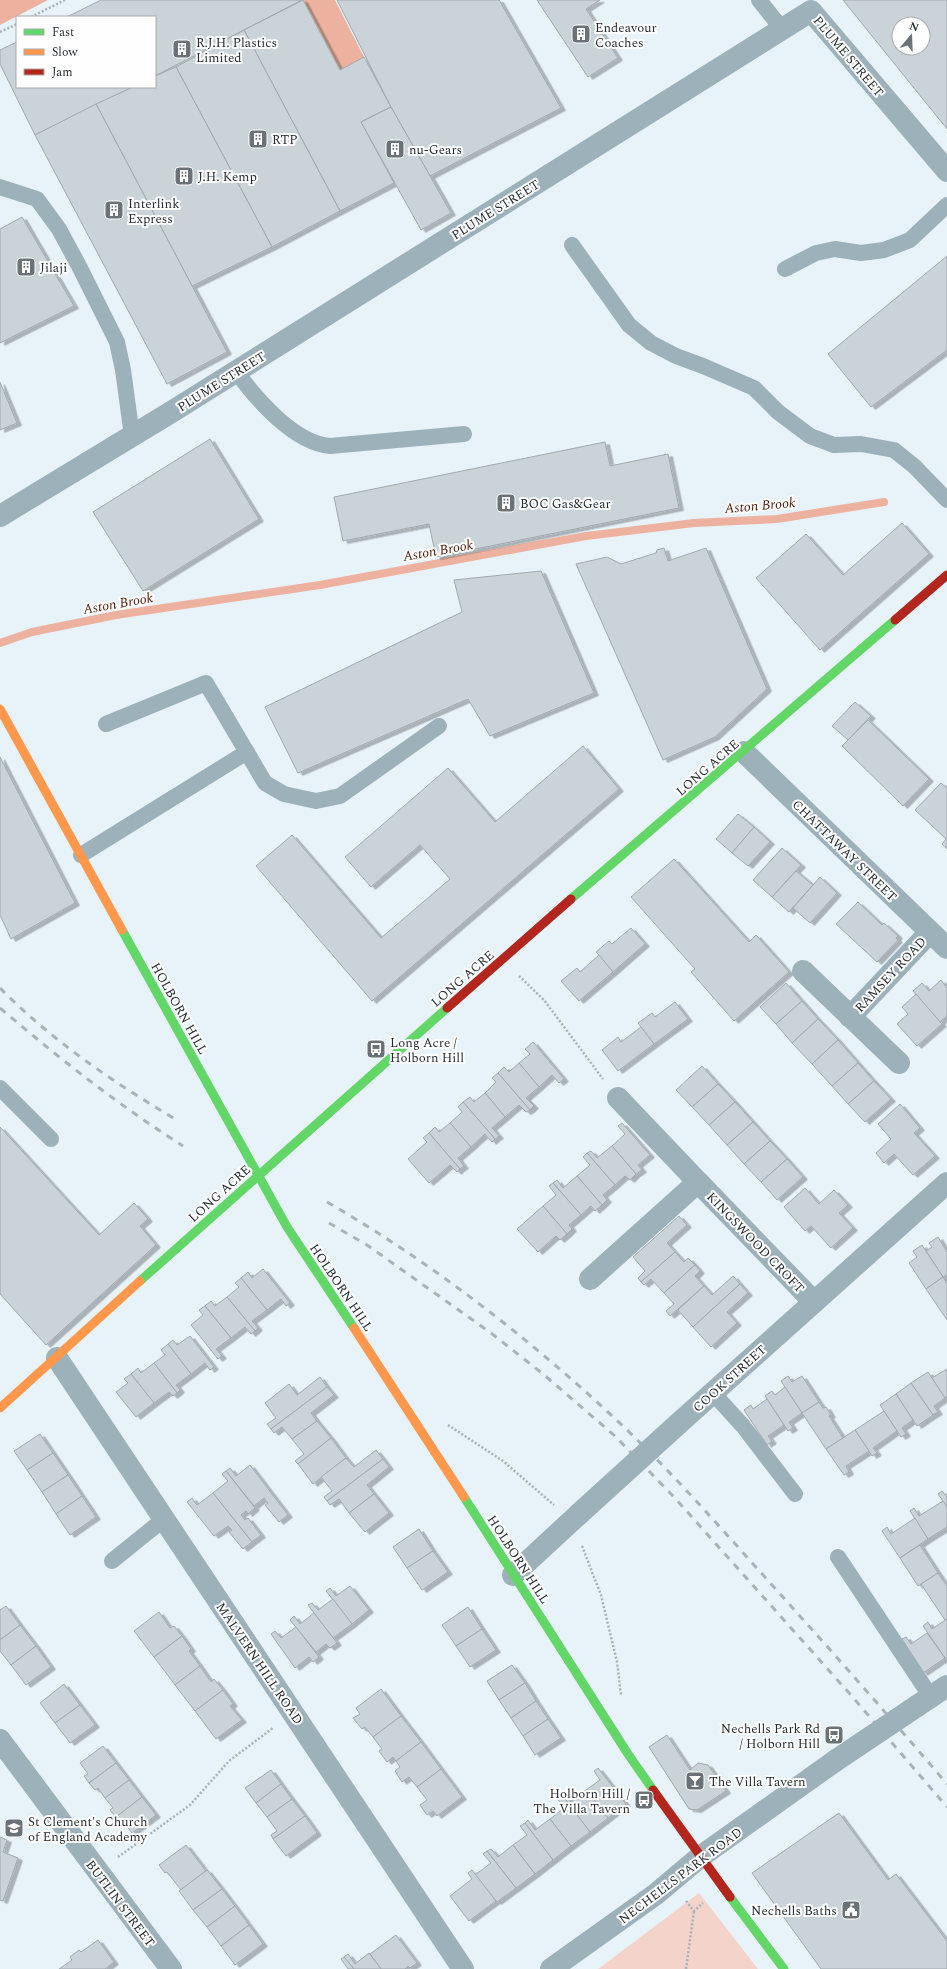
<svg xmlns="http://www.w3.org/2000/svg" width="947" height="1969" viewBox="0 0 947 1969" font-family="Spectral,serif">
  <defs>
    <filter id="shadow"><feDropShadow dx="4.5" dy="2.5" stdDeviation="0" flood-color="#0004"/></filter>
  </defs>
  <rect width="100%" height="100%" fill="#e8f3f9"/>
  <!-- green -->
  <path fill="#f4d3ca" d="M699,1893L758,1969H598Z"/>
  <!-- water -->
  <g fill="#edb29f">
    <path d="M0,0H48L0,25Z"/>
    <path d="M303,0H335L364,57L340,70Z"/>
  </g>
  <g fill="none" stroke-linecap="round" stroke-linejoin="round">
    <!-- stream -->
    <path stroke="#edb29f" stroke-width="8" d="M0,643L32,632L116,615L320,585L586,536L694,523L777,519L884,502"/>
  </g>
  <!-- building -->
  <g fill="#cad3d7" stroke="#a0a9ad" fill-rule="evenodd" filter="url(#shadow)">
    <path d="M101,0H302L155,76V17H67Z"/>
    <path d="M303,0L340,70L364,57L391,107L361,122L394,183L340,211L244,30Z"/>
    <path d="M337,0H499L561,108L430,176L391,107Z"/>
    <path d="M537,0H600L586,9L618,58L588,77Z"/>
    <path d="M843,0H947V129ZM899,24H923V48H899Z"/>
    <path d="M244,30L340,211L272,247L176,67Z"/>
    <path d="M17,42V87H133L35,135L0,64V50Z"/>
    <path d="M176,67L272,247L192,286L96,104L133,87H155V76Z"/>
    <path d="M96,104L227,352L167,384L35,135Z"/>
    <path d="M391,107L451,213L421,230L361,122Z"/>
    <path d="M22,217L74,306L0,343V229Z"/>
    <path d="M947,256V350L871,407L828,354Z"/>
    <path d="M0,382L17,423L0,430Z"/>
    <path d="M210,439L259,519L143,591L93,512Z"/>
    <path d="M605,442L610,466L668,454L679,508L436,557L429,524L343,541L334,497Z"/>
    <path d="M902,523L929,554L820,650L756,578L806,534L843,575Z"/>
    <path d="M664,548L668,561L706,548L767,689L715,737L663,760L576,564L607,557L621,564L656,553L657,550Z"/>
    <path d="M541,571L594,693L490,736L468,699L298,773L265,707L462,612L454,580Z"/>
    <path d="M855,702L871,716L848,740L832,726Z"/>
    <path d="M868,720L929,779L903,806L842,746Z"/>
    <path d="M583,746L619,789L372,1001L256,866L292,835L381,938L450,879L420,845L371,887L345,857L448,768L495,822Z"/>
    <path d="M0,757L75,903L11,939L0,915Z"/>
    <path d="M941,783L947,788V849L942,844L946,839L915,810Z"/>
    <path d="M738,814L754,827L732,853L716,839Z"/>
    <path d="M754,827L770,842L748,866L732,853Z"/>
    <path d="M782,848L801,865L772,897L753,880Z"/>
    <path d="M674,859L749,942L756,935L789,972L734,1021L691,972L695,969L631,897Z"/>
    <path d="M796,871L813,885L789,912L772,897Z"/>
    <path d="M820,877L837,893L810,923L793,908Z"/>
    <path d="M858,902L882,925L884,923L898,936L896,938L898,940L877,962L836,924Z"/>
    <path d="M631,928L645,944L613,972L596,952L609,941L612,944Z"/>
    <path d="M599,955L613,972L579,1001L561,981L577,968L580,972Z"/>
    <path d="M941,980L947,988V1016L940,1022L913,991L922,983L929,991Z"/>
    <path d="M786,983L802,1001L776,1024L760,1007Z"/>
    <path d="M916,994L942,1024L917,1046L897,1024L908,1014L902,1007Z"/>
    <path d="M802,1001L818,1019L792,1043L776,1024Z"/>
    <path d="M675,1002L688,1019L654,1044L638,1023L652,1013L655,1017Z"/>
    <path d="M818,1019L838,1040L812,1064L792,1043Z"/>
    <path d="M641,1027L654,1044L618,1071L602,1050L618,1037L621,1042Z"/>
    <path d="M838,1040L858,1063L832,1086L812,1064Z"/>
    <path d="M533,1042L564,1079L559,1083L552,1075L539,1087L519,1063L530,1054L525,1049Z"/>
    <path d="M519,1063L539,1087L526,1098L534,1106L530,1110L498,1073L504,1067L509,1072Z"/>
    <path d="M858,1063L874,1081L848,1104L832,1086Z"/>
    <path d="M702,1066L718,1084L692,1107L676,1090Z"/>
    <path d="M498,1073L530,1110L526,1112L519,1105L505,1117L485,1093L496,1082L492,1078Z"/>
    <path d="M874,1081L891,1099L865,1122L848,1104Z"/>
    <path d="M718,1084L735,1102L709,1125L692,1107Z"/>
    <path d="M485,1093L505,1117L492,1128L499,1136L495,1139L463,1102L470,1097L474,1102Z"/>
    <path d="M463,1102L495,1139L492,1142L485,1134L471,1147L450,1123L462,1112L458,1107Z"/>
    <path d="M735,1102L753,1122L727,1145L709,1125Z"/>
    <path d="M900,1104L920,1128L914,1133L935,1156L913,1175L894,1154L884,1163L876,1153L891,1139L878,1124Z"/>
    <path d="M753,1122L770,1141L744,1164L727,1145Z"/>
    <path d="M450,1123L471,1147L458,1158L464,1166L460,1169L429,1133L435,1127L439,1132Z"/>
    <path d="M622,1123L650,1155L638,1165L642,1170L636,1174L612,1146L625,1134L618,1126Z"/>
    <path d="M0,1127L99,1235L134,1203L148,1219L140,1226L156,1245L46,1345L0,1294Z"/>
    <path d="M429,1133L460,1169L457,1172L450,1165L429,1183L408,1159L427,1142L423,1138Z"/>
    <path d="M770,1141L787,1159L761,1182L744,1164Z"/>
    <path d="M612,1146L636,1174L630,1180L625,1176L615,1185L587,1153L591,1151L597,1158Z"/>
    <path d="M587,1153L615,1185L603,1195L607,1200L602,1205L577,1176L590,1165L583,1157Z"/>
    <path d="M787,1159L803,1177L777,1200L761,1182Z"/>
    <path d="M577,1176L602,1205L595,1211L591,1206L581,1215L553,1183L557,1180L563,1188Z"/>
    <path d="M553,1183L581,1215L569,1225L572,1229L567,1234L543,1206L556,1195L549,1186Z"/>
    <path d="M805,1188L819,1204L834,1190L848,1205L839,1213L853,1228L831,1248L811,1226L805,1231L784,1207Z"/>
    <path d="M543,1206L567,1234L560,1240L556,1236L538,1252L517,1229Z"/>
    <path d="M679,1216L687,1225L667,1243L675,1252L641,1282L638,1278L645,1271L633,1257Z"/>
    <path d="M938,1237L947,1252V1275L943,1277L926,1251L932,1247L929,1243Z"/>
    <path d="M922,1245L943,1277L926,1289L909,1263L917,1257L913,1251Z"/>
    <path d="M675,1252L684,1262L688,1258L695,1265L664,1293L651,1279L644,1285L641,1282Z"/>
    <path d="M695,1265L700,1271L695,1276L704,1286L670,1316L666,1311L674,1304L664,1293Z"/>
    <path d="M263,1269L290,1303L286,1306L281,1299L267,1310L241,1278L248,1272L252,1278Z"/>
    <path d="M733,1276L740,1284L693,1327L678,1310L704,1286L712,1295Z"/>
    <path d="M943,1277L947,1284V1320L926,1289Z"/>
    <path d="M241,1278L267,1310L252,1321L258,1328L255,1331L227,1297L239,1287L235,1283Z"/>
    <path d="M740,1284L748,1293L727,1312L737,1323L711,1347L693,1327Z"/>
    <path d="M227,1297L255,1331L251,1334L245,1327L231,1338L205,1306L211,1301L215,1306Z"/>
    <path d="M205,1306L231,1338L216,1349L222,1356L218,1359L191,1325L203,1315L199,1310Z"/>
    <path d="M190,1336L214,1367L210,1370L205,1363L191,1374L168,1344L173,1340L177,1345Z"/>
    <path d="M168,1344L191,1374L176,1385L180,1390L177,1393L154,1363L165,1355L161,1350Z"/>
    <path d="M154,1363L177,1393L173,1396L169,1392L154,1403L131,1374L138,1368L141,1373Z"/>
    <path d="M947,1369V1397L945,1398L932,1378Z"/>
    <path d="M928,1372L945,1398L934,1406L938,1412L933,1415L911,1383Z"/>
    <path d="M131,1374L154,1403L136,1417L116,1392L128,1383L124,1379Z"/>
    <path d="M788,1376L792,1382L802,1376L819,1402L802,1413L781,1381Z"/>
    <path d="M320,1377L327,1387L271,1429L267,1424L276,1418L265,1403L289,1384L297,1395Z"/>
    <path d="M911,1383L933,1415L917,1426L896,1394Z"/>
    <path d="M327,1387L334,1395L311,1413L317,1421L292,1439L282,1427L274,1433L271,1429Z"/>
    <path d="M785,1387L802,1413L789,1422L793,1428L788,1431L765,1396L772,1391L775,1395Z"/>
    <path d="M896,1394L913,1420L902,1428L906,1434L901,1437L880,1405Z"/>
    <path d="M767,1399L784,1425L768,1436L772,1441L767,1445L744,1410L751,1405L753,1409Z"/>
    <path d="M819,1402L823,1408L826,1407L831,1415L829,1416L843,1438L826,1449L802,1413Z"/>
    <path d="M884,1411L897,1431L873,1448L877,1453L872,1456L855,1430Z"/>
    <path d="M317,1421L331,1438L298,1464L295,1461L304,1454L292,1439Z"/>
    <path d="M855,1430L869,1451L846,1466L849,1472L844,1475L826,1449Z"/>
    <path d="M40,1434L53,1453L27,1470L14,1451Z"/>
    <path d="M331,1438L346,1458L313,1484L298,1464Z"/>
    <path d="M376,1450L383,1459L327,1501L324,1497L332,1491L321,1477L346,1458L354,1467Z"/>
    <path d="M53,1453L68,1475L42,1492L27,1470Z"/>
    <path d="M383,1459L389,1467L367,1485L374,1494L349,1513L339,1499L330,1505L327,1501Z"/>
    <path d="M250,1465L288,1515L279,1522L265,1505L268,1503L264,1498L254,1506L226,1471L230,1468L236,1476Z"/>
    <path d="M226,1471L255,1508L248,1514L246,1511L241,1515L245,1520L248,1518L261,1535L252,1542L213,1493L228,1481L222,1474Z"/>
    <path d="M68,1475L82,1496L56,1514L42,1492Z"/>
    <path d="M942,1491L947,1497V1507L938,1494Z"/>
    <path d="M213,1493L252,1542L243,1549L229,1532L232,1530L228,1526L214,1536L187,1502L192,1498L197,1505Z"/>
    <path d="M374,1494L389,1513L365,1532L349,1513Z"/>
    <path d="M82,1496L96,1517L70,1535L56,1514Z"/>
    <path d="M943,1501L947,1507V1527L928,1539L910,1511L914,1508L919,1516Z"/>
    <path d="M915,1518L928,1539L900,1558L882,1531L887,1527L891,1534Z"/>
    <path d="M419,1529L433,1551L407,1568L393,1547Z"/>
    <path d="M920,1545L938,1573L918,1586L900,1558Z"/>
    <path d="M433,1551L448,1572L422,1590L407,1568Z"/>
    <path d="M938,1573L947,1586V1619L945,1620L921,1584Z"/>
    <path d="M350,1586L369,1610L352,1624L326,1591L330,1588L336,1596Z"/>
    <path d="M333,1599L352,1624L333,1638L308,1605L312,1603L318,1610Z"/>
    <path d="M6,1606L20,1625L0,1640V1610Z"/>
    <path d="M468,1607L482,1629L456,1646L442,1625Z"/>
    <path d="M159,1612L170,1628L174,1626L182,1636L154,1657L134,1631Z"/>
    <path d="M314,1613L337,1643L330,1648L326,1644L316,1652L290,1620L294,1616L300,1624Z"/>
    <path d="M947,1619V1657L945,1658L923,1626L928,1622L932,1629Z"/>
    <path d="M20,1625L36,1646L11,1665L0,1651V1640Z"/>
    <path d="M296,1627L319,1657L313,1662L309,1657L295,1668L271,1634L275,1631L281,1638Z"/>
    <path d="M482,1629L496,1650L470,1667L456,1646Z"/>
    <path d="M927,1633L945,1658L923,1673L902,1639L906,1637L911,1644Z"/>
    <path d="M182,1636L191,1649L189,1651L200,1666L175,1685L154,1657Z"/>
    <path d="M36,1646L51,1667L26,1685L11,1665Z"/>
    <path d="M512,1665L525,1683L499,1700L487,1681Z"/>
    <path d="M200,1666L211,1682L214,1679L223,1690L195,1711L175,1685Z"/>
    <path d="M525,1683L536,1701L511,1718L499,1700Z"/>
    <path d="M64,1684L80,1705L55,1723L40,1703Z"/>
    <path d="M381,1689L401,1716L373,1737L365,1727L362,1729L353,1718L360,1714L356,1708Z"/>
    <path d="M223,1690L233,1704L230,1706L242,1720L216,1739L195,1711Z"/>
    <path d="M536,1701L548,1719L523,1736L511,1718Z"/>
    <path d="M80,1705L95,1725L70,1743L55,1723Z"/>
    <path d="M401,1716L421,1742L396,1761L393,1757L387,1762L379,1751L382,1749L373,1737Z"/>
    <path d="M548,1719L561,1738L535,1755L523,1736Z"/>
    <path d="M667,1735L690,1770L698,1763L708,1765L726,1791L697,1810L689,1809L649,1747Z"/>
    <path d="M421,1742L441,1769L417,1787L409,1777L402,1782L395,1771L400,1767L396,1761Z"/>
    <path d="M103,1746L116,1763L89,1783L84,1776L88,1774L80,1763Z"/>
    <path d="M116,1763L129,1780L105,1798L98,1788L95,1790L89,1783Z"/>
    <path d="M598,1768L626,1804L608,1818L586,1790L600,1780L594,1771Z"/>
    <path d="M441,1769L462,1797L437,1816L433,1811L427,1815L420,1805L427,1800L417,1787Z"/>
    <path d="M271,1770L281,1784L256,1803L245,1788Z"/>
    <path d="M129,1780L142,1797L116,1817L110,1810L113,1808L105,1798Z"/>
    <path d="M281,1784L292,1799L267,1817L256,1803Z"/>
    <path d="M586,1790L608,1818L590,1832L562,1795L565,1793L571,1802Z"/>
    <path d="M562,1795L590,1832L571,1846L550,1819L564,1808L557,1798Z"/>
    <path d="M142,1797L156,1815L132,1833L124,1822L121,1824L116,1817Z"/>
    <path d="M292,1799L305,1816L273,1839L271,1835L277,1831L267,1817Z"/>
    <path d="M839,1813L888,1880L896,1874L947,1941V1969H821L752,1873Z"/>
    <path d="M305,1816L317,1833L286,1856L273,1839Z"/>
    <path d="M550,1819L571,1846L553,1860L525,1823L528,1820L535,1830Z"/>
    <path d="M525,1823L553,1860L535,1874L513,1845L527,1835L520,1826Z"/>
    <path d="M0,1837L7,1840L3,1852L18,1858L3,1901L0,1900Z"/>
    <path d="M186,1845L206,1871L181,1890L167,1872L165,1873L159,1865Z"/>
    <path d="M513,1845L535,1874L516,1888L487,1851L491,1849L498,1857Z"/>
    <path d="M487,1851L516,1888L497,1902L475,1875L491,1863L483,1854Z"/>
    <path d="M207,1870L222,1889L193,1910L179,1891Z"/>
    <path d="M472,1870L496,1901L469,1921L450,1896L472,1879L468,1873Z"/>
    <path d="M222,1889L235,1906L207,1927L193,1910Z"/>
    <path d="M235,1906L249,1925L221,1946L207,1927Z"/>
    <path d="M249,1925L263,1944L235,1965L221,1946Z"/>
    <path d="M396,1935L417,1963L410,1968L408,1966L405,1969H381L370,1954Z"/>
    <path d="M98,1940L114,1962L105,1969H59L72,1960L70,1957L79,1950L81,1952Z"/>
    <path d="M369,1953L381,1969H354L344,1957L348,1954L355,1964Z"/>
    <path d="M344,1957L354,1969H348L341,1959Z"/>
  </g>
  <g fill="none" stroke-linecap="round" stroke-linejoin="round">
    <!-- path -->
    <g stroke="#a3b2b8" stroke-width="2.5" stroke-dasharray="2 2" stroke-linecap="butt">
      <path d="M31,17L65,0"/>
      <path d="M0,32L17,24"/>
      <path d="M519,976L544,1000L603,1079"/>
      <path d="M448,1425L503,1461L554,1505"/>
      <path d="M582,1546L601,1595L617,1662L621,1695"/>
      <path d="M118,1857L190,1805L229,1761L273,1728"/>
      <path d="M686,1901L694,1911L703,1903"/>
      <path d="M686,1969L694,1911"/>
    </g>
    <!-- lane -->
    <g stroke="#9db1ba" stroke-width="16">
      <path d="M759,0L782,29"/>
      <path d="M0,187L37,199L59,229L80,268L117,342L123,370L132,436"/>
      <path d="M572,245L629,325L651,343L676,356L703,366L754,388L778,412L810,436L834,445L861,444L894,450L914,466L947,500"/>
      <path d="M785,269L816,253L835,249L861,253L884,250L910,240L947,205"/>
      <path d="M236,371C256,399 294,443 330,446L464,434"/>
      <path d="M106,724L206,683L265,783L284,794L316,801L340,796L439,726"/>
      <path d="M81,855L247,752"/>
      <path d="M0,1088L51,1139"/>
      <path d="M713,1393L743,1426L795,1494"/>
      <path d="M838,1557L931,1697"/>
      <path d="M112,1561L164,1519"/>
    </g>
    <!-- street -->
    <g stroke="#9db1ba" stroke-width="22">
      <path d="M0,516L173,411L811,11L947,171"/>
      <path d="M744,752L947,948"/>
      <path d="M803,971L899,1063"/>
      <path d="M850,1017L930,932"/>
      <path d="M618,1098L698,1182"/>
      <path d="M590,1279L698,1182L814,1302"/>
      <path d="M57,1358L463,1969"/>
      <path d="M678,1424L947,1183"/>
      <path d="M513,1575L579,1514"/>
      <path d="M917,1706L947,1686"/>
      <path d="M0,1740L171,1969"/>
      <path d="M551,1969L656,1894L700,1857L835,1761"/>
    </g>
    <!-- fast -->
    <g stroke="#63d668" stroke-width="9">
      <path d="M571,899L895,620"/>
      <path d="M122,930L287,1227L354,1328"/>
      <path d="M140,1281L447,1008"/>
      <path d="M464,1497L628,1754L653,1790"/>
      <path d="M730,1897L784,1969"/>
    </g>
    <!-- slow -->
    <g stroke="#ff974d" stroke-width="9">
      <path d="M0,709L122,930"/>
      <path d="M354,1328L464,1497"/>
      <path d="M0,1408L140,1281"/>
    </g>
    <!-- jam -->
    <g stroke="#b3261e" stroke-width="9">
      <path d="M895,620L947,575"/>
      <path d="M447,1008L571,899"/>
      <path d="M653,1790L730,1897"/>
    </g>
    <!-- rail -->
    <g stroke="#a6b3ba" stroke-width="3" stroke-dasharray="7 7" stroke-linecap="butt">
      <path d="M0,988C51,1040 113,1082 175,1119"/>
      <path d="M0,1008C60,1059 117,1104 183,1146"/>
      <path d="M327,1202C434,1264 534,1342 624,1427C670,1471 712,1518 754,1565C819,1637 884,1710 947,1784"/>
      <path d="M329,1223L367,1245L491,1333L543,1374L615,1436L674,1497L850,1694L947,1807"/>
    </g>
    <!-- street-bridge -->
    <g stroke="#9db1ba" stroke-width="22">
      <path d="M579,1514L678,1424"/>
      <path d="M835,1761L917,1706"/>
    </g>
  </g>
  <!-- icons -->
  <defs>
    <symbol id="building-square" viewBox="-11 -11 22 22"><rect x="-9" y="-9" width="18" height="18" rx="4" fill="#6a7277" stroke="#fefefe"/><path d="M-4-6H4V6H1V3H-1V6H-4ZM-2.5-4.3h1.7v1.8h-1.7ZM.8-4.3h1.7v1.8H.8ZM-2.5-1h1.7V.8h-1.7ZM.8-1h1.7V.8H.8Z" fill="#fff"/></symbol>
    <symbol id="bus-square" viewBox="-11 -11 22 22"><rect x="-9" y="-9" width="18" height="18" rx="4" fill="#6a7277" stroke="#fefefe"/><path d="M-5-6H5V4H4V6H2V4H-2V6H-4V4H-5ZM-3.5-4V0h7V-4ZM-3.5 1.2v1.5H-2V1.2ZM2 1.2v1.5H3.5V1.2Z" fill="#fff"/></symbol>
    <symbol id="bar-square" viewBox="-11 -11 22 22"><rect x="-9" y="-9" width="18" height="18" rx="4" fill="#6a7277" stroke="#fefefe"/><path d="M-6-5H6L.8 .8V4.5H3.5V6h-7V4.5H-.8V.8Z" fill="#fff"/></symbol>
    <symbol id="school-square" viewBox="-11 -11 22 22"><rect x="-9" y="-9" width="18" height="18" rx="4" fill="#6a7277" stroke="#fefefe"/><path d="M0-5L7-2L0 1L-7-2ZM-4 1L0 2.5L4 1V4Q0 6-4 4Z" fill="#fff"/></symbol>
    <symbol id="civic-square" viewBox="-11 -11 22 22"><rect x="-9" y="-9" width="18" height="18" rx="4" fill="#6a7277" stroke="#fefefe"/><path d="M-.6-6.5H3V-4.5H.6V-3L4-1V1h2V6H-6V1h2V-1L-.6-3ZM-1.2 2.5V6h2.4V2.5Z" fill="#fff"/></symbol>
  </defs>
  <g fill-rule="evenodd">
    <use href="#building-square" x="570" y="23" width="22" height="22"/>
    <use href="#building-square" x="171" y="38" width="22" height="22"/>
    <use href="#building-square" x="247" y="128" width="22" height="22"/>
    <use href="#building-square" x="384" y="138" width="22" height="22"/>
    <use href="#building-square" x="173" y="165" width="22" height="22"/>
    <use href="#building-square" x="103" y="199" width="22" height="22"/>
    <use href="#building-square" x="15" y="256" width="22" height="22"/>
    <use href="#building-square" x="495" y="492" width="22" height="22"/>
    <use href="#bus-square" x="365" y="1038" width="22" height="22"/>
    <use href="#bus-square" x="823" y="1724" width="22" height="22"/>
    <use href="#bar-square" x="684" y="1770" width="22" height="22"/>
    <use href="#bus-square" x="633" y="1789" width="22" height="22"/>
    <use href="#school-square" x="3" y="1817" width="22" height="22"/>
    <use href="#civic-square" x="840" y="1899" width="22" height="22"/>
  </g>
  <g text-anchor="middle" stroke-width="4" stroke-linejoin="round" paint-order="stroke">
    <!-- poi labels -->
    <g font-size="13" fill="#262d31" stroke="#fefefe" text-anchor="start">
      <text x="595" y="32">Endeavour<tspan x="595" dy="15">Coaches</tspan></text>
      <text x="196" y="47">R.J.H. Plastics<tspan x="196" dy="15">Limited</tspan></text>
      <text x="272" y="144">RTP</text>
      <text x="409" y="154">nu-Gears</text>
      <text x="198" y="181">J.H. Kemp</text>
      <text x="128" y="208">Interlink<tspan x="128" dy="15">Express</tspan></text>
      <text x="40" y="272">Jilaji</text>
      <text x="520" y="508">BOC Gas&amp;Gear</text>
      <text x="390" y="1047">Long Acre /<tspan x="390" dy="15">Holborn Hill</tspan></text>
      <text x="820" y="1733" text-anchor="end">Nechells Park Rd<tspan x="820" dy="15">/ Holborn Hill</tspan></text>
      <text x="709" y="1786">The Villa Tavern</text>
      <text x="630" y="1798" text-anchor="end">Holborn Hill /<tspan x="630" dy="15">The Villa Tavern</tspan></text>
      <text x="28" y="1826">St Clement's Church<tspan x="28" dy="15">of England Academy</tspan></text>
      <text x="837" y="1915" text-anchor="end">Nechells Baths</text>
    </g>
    <!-- street labels -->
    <g font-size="13" fill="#262d31" stroke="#fefefe">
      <text transform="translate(849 56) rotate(50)" y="5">PLUME STREET</text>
      <text transform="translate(495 209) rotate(-32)" y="5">PLUME STREET</text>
      <text transform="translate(221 381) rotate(-32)" y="5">PLUME STREET</text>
      <text transform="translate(707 767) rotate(-41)" y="5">LONG ACRE</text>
      <text transform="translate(845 850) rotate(44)" y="5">CHATTAWAY STREET</text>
      <text transform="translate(890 974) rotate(-47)" y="5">RAMSEY ROAD</text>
      <text transform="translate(462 978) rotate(-41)" y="5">LONG ACRE</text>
      <text transform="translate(180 1008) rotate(61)" y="5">HOLBORN HILL</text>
      <text transform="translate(219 1193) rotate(-42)" y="5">LONG ACRE</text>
      <text transform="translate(756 1242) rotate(46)" y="5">KINGSWOOD CROFT</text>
      <text transform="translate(342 1287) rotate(56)" y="5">HOLBORN HILL</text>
      <text transform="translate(729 1378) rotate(-42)" y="5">COOK STREET</text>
      <text transform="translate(519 1559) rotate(57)" y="5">HOLBORN HILL</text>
      <text transform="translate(260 1663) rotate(56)" y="5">MALVERN HILL ROAD</text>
      <text transform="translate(680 1875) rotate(-37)" y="5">NECHELLS PARK ROAD</text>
      <text transform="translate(121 1903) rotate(53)" y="5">BUTLIN STREET</text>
    </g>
    <!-- water labels -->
    <g font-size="14" font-style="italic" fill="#4e1804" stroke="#fefefe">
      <text transform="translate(760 505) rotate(-5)" y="5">Aston Brook</text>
      <text transform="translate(438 550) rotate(-10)" y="5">Aston Brook</text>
      <text transform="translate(118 603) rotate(-10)" y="5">Aston Brook</text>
    </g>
  </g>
  <!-- legend -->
  <rect x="16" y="16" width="140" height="72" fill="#fefefe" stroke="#a8aaac"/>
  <rect x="24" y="29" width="20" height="6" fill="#63d668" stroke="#a8aaac"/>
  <text x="52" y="36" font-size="12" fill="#262d31">Fast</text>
  <rect x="24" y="49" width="20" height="6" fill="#ff974d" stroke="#a8aaac"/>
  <text x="52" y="56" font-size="12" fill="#262d31">Slow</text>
  <rect x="24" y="69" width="20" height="6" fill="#b3261e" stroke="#a8aaac"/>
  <text x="52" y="76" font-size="12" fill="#262d31">Jam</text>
  <!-- north arrow -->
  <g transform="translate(911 36) rotate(19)"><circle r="19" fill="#fefefe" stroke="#a8aaac"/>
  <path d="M0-3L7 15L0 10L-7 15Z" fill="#6a7277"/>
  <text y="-6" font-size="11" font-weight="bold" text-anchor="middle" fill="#262d31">N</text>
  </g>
</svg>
